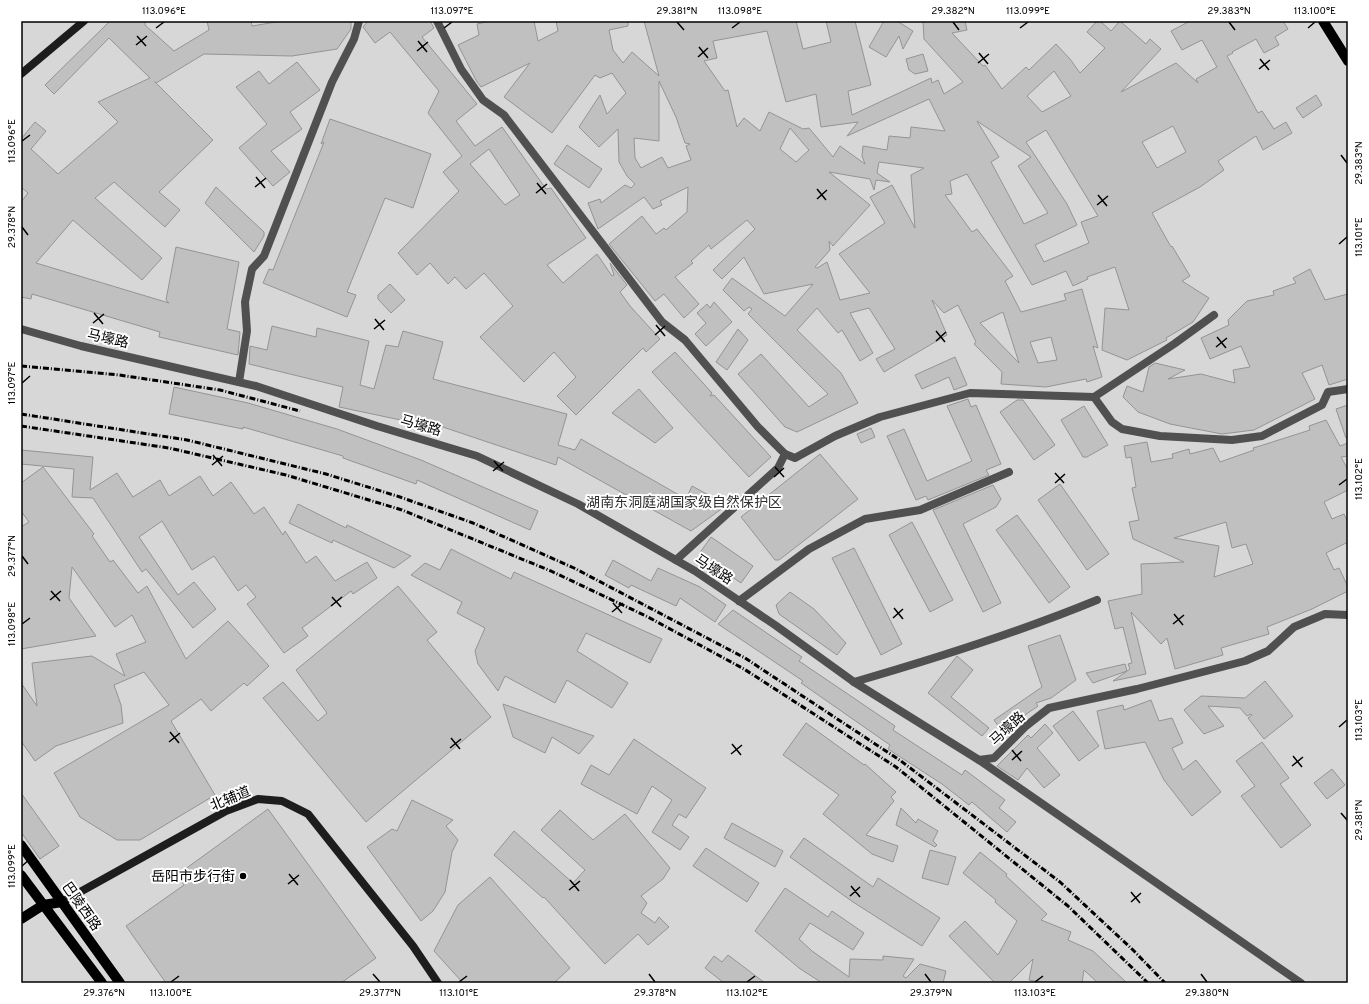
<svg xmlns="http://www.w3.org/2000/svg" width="1369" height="1004" viewBox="0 0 1369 1004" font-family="Overpass,'Noto Sans SC',sans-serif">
  <rect width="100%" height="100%" fill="#fff"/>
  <!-- green -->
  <rect fill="#d7d7d7" x="21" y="21" width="1327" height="962"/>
  <!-- building -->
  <g fill="#c0c0c0" stroke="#949494" fill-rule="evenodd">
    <path d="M110,21H145V25L174,51L209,30L207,21H251L252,26L282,21H351V29L337,49L292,56L204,54L156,83L154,81L213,140L159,192L180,210L165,227L114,182L95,198L162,258L142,280L73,220L36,263L169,303L166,300L176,247L239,262L227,329L240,332L238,355L159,337L160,332L32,294L31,299L21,297V202L28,193L21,187V139L35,122L46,131L31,149L58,174L118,122L98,102L150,78L109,38L54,94L45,85Z"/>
    <path d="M368,21H430L434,28L422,37L477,104L456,121L475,146L502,127L546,189L551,188L586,238L547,265L563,283L597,254L612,276L614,275L610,263L627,285L620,292L630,306L660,339L646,352L643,348L576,415L557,396L576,377L554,352L524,382L480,337L513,306L484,273L466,289L455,277L448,284L430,263L417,275L398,253L459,191L443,172L462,156L428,113L439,91L390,32L375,43L363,27ZM489,149L520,195L505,205L470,164Z"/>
    <path d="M491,21H534L538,41L558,31L556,21H628V26L609,30L613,50L623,63L632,52L659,76L644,21H796L803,49L831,42L826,21H855L871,85L848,91L852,115L931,78L932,83L938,80L944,94L963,82L924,39L923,21H965L967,30L952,33L983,66L985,65L1002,89L1026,67L1029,70L1056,44L1070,59L1080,73L1105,48L1087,32L1097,21H1100L1111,31L1120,21L1146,44L1150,39L1161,49L1121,92L1176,63L1198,83L1196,79L1217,67L1202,40L1182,50L1171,31L1190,21H1283L1288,29L1275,37L1279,45L1264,53L1256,39L1232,52L1233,53L1227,56L1258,113L1262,111L1274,129L1286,122L1292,133L1263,150L1256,136L1218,161L1224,170L1200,187L1152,213L1171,247L1172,246L1190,276L1182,281L1209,298L1193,322L1166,338L1167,340L1127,360L1102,350L1105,308L1129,310L1115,267L1087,277L1088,279L1073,286L1066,271L1032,285L967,174L950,181L952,194L945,195L972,232L977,229L1013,276L1005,281L1021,312L1066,300L1064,294L1082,289L1098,348L1093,346L1102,377L1087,382L1086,379L1046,387L1001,384L1002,372L974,344L976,342L958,305L944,313L932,300L947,335L884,372L876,359L895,349L869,308L850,313L873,353L860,361L842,330L838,333L817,308L797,330L841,373L858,403L797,432L785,427L738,374L761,354L809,407L828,394L748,314L752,309L749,307L744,311L723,290L732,278L785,316L813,284L764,294L744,257L722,279L713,270L755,229L747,220L711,249L709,245L691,261L693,263L675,277L699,304L684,318L664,294L655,301L609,244L642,216L656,234L664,228L666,230L687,212L688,187L660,201L662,205L653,209L644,197L598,229L588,203L600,199L601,203L625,185L631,188L635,184L627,176L619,162L618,129L599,147L579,127L600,95L607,114L626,93L612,73L600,78L595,75L552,133L504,97L530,63L481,87L477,82L458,45L479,35L477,24ZM767,31L786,102L816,94L821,127L858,122L847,136L929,99L945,131L911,127L910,138L889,136L887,150L863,146L862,156L865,164L840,146L833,157L809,128L803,129L769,112L760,131L744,118L737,127L728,90L725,91L704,61L717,58L713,41ZM1054,71L1071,96L1042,112L1027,96ZM659,81L676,117L685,143L690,144L686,146L691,160L668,168L662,157L641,168L635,158L634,138L659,141ZM977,121L1031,157L1018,166L1048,213L1024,224L991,162L999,157ZM1173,126L1186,152L1157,168L1142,142ZM790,128L809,150L796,162L780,149ZM1046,130L1098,216L1081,222L1089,243L1044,262L1035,245L1077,225L1067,204L1026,142ZM879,162L924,168L911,175L915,228L892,185L870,197L885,223L839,254L870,293L840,300L827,262L817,268L815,267L830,250L829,241L833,246L870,205L829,172L870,179L874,190L876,180L890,182L877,173ZM1003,312L1019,363L980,323ZM1051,337L1057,360L1038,363L1030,342Z"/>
    <path d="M884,21H897L913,31L903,49L899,36L886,57L869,47Z"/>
    <path d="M923,54L928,71L915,74L909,70L906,59Z"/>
    <path d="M297,62L320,90L290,112L302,129L271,151L290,172L273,186L239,148L267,124L236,87L259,71L269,84Z"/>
    <path d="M1316,95L1322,105L1303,118L1296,108Z"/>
    <path d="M330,119L431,154L413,208L385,198L347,292L356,295L347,317L263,283L269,269L273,270L305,190L324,142L321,144Z"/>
    <path d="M567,145L602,169L589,188L554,164Z"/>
    <path d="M216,187L264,232V236L254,252L205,203Z"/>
    <path d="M1310,269L1325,300L1348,294V379L1329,385L1322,365L1302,373L1315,399L1254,430L1222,434L1170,424L1138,412L1123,397L1127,386L1143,392L1149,367L1155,363L1185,370L1168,379L1201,374L1235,383L1233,370L1250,367L1241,346L1210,359L1201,338L1229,325L1228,320L1247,301L1274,295L1273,291L1296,283L1293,278Z"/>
    <path d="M390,284L405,300L391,313L378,299V295Z"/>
    <path d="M714,302L732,322L706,346L695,334L706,323L697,313L707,304L710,308Z"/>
    <path d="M272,326L316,337L317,328L369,341L360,385L374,389L386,345L398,347L403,331L443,342L433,379L567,414L558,445L575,450L581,439L686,499L692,486L727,505L691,531L558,457L556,465L416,418L415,423L339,407L343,387L249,364L250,346L267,350Z"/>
    <path d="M738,329L748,340L727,370L716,362Z"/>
    <path d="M675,352L712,393L710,396L714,395L771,457L749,477L652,372Z"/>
    <path d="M955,357L967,385L954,390L949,377L922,389L915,375Z"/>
    <path d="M174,387L248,403L337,429L421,460L538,511L530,530L417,480L416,484L343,458V456L243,427V429L169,414Z"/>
    <path d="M639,389L673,428L655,443L612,413Z"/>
    <path d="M968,399L971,407L976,405L1001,464L986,470L989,475L928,500L926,496L916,500L887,436L904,429L927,481L972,461L947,406Z"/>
    <path d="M1017,400H1023L1055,445L1034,460L1000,412Z"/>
    <path d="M1348,405V438H1346L1336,409Z"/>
    <path d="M1084,406L1108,445L1087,457H1083L1061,420Z"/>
    <path d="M1326,420L1340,446L1348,443V456L1341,457L1348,470V490L1324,502L1332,519L1344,514L1348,523V542L1326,553L1334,570L1339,568L1348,587V591L1312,609L1267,627L1269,634L1221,648L1223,655L1175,669L1167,638L1161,644L1131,612L1146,674L1113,681L1127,671L1093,683L1086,673L1125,664L1127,671L1130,669L1128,664L1132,663L1123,627L1115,629L1108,601L1142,594L1141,564L1184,562L1133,539L1129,522L1139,520L1132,488L1136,487L1131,457L1126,458L1124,446L1147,442L1151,462L1173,458L1172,454L1189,449L1190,454L1213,448L1220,462L1254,450L1253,448L1263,445L1310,430L1309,426ZM1226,522L1232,548L1246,544L1253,564L1214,577L1219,546L1174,538Z"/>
    <path d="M871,428L875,437L861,443L857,434Z"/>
    <path d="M21,450L93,457L90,490L117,473L133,497L160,480L169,496L200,476L213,496L231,482L254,514L264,507L283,535L285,531L306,563L316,556L335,581L367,562L377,578L353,594L351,591L302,628L308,636L284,653L247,604L256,597L246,585L238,591L214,556L192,570L162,521L139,537L178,595L194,582L216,609L193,628L146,569L142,572L93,498L72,497L74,469L21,464Z"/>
    <path d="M820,454L858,499L779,560H775L741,517Z"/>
    <path d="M43,467L94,534L92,536L110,562L113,560L138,593L147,586L186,659L228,621L269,666L247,686L244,683L211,711L201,699L171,721L215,795L140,840H117L80,817L54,773L169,705L144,672L114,685L121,705L123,723L56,746L35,761L21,741V683L37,706L32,663L92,656L125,676L116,654L146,642L132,615L115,627L72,567L69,598L96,636L21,649V527L29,522L21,511V483Z"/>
    <path d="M1060,484L1109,554L1087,570L1038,500Z"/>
    <path d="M993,485L1001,499L996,507L963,524L1001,603L983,612L933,510Z"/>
    <path d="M298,504L346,528L347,525L411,556L394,568L333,540L332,543L289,523Z"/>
    <path d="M1017,515L1070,587L1049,603L996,530Z"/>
    <path d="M912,522L953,600L930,612L889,535Z"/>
    <path d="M711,537L753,566L741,583L699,554Z"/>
    <path d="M854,548L902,644L881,655L832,558Z"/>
    <path d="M451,549L511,579L514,572L662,639L650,663L586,633L577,651L628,683L612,708L567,680L555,703L505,676L498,691L478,664L475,651L485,628L457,613L462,602L411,575L425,563L440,570Z"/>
    <path d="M613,560L651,581L658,568L700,587L726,605L715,622L680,598L676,606L631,585L629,588L605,575Z"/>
    <path d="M398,586L437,632L427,640L491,717L366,822L263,698L283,682L318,721L327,713L296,670Z"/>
    <path d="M790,592L814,609L846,643L837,655L779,614L776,605Z"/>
    <path d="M733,610L802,657L799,661L895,726L893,730L962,775L965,770L1005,800L999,808L1016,822L1007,832L972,802L969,805L942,784L888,749L890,745L801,683L803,681L718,624Z"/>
    <path d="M1060,635L1076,680L1051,698L1036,703L1038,706L1002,731L994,720L1042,687L1028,646Z"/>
    <path d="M957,656L973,670L951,697L989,728L982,736L928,693Z"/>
    <path d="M1265,681L1293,716L1264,739L1248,718L1252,715L1251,714L1247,716L1240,708L1208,706L1224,726L1204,734L1184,710L1201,696L1245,698Z"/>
    <path d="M1151,700L1159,721L1172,718L1183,743L1172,748L1183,770L1196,760L1221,792L1192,816L1164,780L1145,742L1105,749L1097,711L1123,705L1124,710Z"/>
    <path d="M503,704L594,736L579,754L552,737L545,753L513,737Z"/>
    <path d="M1073,711L1099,746L1079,761L1053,726Z"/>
    <path d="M806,723L864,765L865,764L896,792L891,797L894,801L866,835L898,846L893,862L872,854L823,814L839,795L783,755Z"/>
    <path d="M1045,724L1053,733L1037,748L1060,775L1044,788L1027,768L1018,780L997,766L1028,735L1031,738Z"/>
    <path d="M634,739L706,788L686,818L679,814L672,825L689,837L680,850L652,832L672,800L652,786L637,814L581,784L591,765L609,775Z"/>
    <path d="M1262,742L1289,778L1280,784L1311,825L1281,848L1241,796L1255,786L1236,761Z"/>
    <path d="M1332,769L1345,785L1327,799L1314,783Z"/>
    <path d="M21,793L59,846L40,859L21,832Z"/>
    <path d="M412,800L453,820L446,826L458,840L452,852L445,892L433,911L421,921L367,847L392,829L397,831Z"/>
    <path d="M901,808L916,823L918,819L938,831L933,841L937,845L935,847L896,825Z"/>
    <path d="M268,809L376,958L341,983H166L126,926L184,885L177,875Z"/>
    <path d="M560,810L593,840L625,814L670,868L663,879L641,896L647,903L641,913L655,923L659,917L669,927L648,945L638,934L605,964L544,897L543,898L494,855L514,831L573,883L585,870L541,830Z"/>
    <path d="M732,823L783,851L775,867L724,838Z"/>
    <path d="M804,838L873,887L878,878L940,918L922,946L853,902L790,857Z"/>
    <path d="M706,848L759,883L747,902L693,866Z"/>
    <path d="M930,850L956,857L948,885L922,878Z"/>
    <path d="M980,852L1007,874L1006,876L1047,914L1041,920L1071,932L1068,940L1093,951L1127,983H1098L1084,970L1082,983H1045L1029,980L1033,959L1009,983H995L949,936L965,921L998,955L1017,921L995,902L996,900L963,873Z"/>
    <path d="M490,877L570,968L554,983H463L434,951L458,905Z"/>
    <path d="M785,888L828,917L832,911L864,933L853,950L810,923L799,939L812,951L849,977L850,959L883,960V956L914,959L903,976L906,978L920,964L946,971L943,983H822L799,968L755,931Z"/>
    <path d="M728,955L765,983H724L705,968L714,956L722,962Z"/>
  </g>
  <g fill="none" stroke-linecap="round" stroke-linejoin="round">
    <defs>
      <g id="primary">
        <path d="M1323,21L1348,61"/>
        <path d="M21,845L120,983"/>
        <path d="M21,875L102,983"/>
        <path d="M21,919L43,905L62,902"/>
      </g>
    </defs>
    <!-- primary casing -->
    <use href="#primary" stroke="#dbdbdb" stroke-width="12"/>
    <!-- minor -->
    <g stroke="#505050" stroke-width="8">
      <path d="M437,21L461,69L483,100L504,115L662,322L685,340L758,427L785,454L778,468L676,560"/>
      <path d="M21,329L81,346L256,386L377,426L477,456L578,504L695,571L775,625L854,682L979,760L994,758L1026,726L1049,708L1137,689L1245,661L1268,651L1294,627L1325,614L1348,615"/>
      <path d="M239,382L247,331L245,302L252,269L264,256L332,82L354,39L359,21"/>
      <path d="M1094,397L1174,344L1214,315"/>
      <path d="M785,454L795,458L835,436L880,417L970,393L1094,397L1112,422L1122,429L1160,436L1232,440L1262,436L1322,405L1328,392L1348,389"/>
      <path d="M739,601L809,549L865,519L920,510L1009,472"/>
      <path d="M854,682C937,658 1017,633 1097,600"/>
    </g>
    <!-- tertiary -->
    <path stroke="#505050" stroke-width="8" d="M979,760L1301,983"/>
    <!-- secondary -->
    <g stroke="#1d1d1d" stroke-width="8">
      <path d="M21,74L84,21"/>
      <path d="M62,902L226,811L258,799L282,801L308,814L413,946L438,983"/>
    </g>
    <!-- primary -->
    <use href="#primary" stroke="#000" stroke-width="10"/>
    <!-- rail -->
    <g stroke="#000" stroke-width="3" stroke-dasharray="6 2 1 2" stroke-linecap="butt">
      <path d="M21,366L119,375L220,390L300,411"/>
      <path d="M21,414L187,440L326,474L400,497L473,523L574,568L745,658L901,761L1060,882L1133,950L1165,983"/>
      <path d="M21,426L169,448L286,475L402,510L551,571L648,617L744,669L896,767L1068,906L1148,983"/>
    </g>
  </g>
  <!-- ticks -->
  <path fill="none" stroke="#000" stroke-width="1.5" d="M677,22L684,30M953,22L959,30M1229,22L1235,30M156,28L164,22M444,28L452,22M732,28L740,22M1020,28L1028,22M1308,28L1315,22M137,36L146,46M418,41L427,52M136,45L147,36M699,47L708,58M417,51L428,42M979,53L988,64M698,57L708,48M1260,59L1269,70M978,63L989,54M1259,69L1270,60M22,141L30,135M1341,155L1347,163M256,177L265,188M537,183L546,194M255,187L266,178M817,189L826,200M536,193L547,184M1098,195L1107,206M817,199L827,190M1097,205L1108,196M22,227L28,235M1339,244L1347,237M94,313L103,324M375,319L384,330M93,323L104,314M656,325L665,336M374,329L385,320M936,331L945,342M655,335L665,326M1217,337L1226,348M936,341L946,332M1216,347L1227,338M22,383L30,376M213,455L222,466M494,461L503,471M212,465L223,456M775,467L784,477M493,471L504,462M1055,473L1064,483M774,477L784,468M1055,483L1065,474M1339,485L1347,479M22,556L28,564M51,591L60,601M332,597L341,607M50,600L61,591M613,603L622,613M331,606L342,597M894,608L903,619M612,612L623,603M1174,614L1183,625M893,618L903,609M22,624L30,618M1173,624L1184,615M1339,727L1347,720M170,732L179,743M451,738L460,749M169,742L180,733M732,744L741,755M450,748L461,739M1012,750L1021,761M731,754L742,745M1293,756L1302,767M1012,760L1022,751M1292,766L1303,757M1341,813L1347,820M22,866L30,859M289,874L298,885M570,880L579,891M288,884L299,875M851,886L860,897M569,890L580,881M1131,892L1140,903M850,896L860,887M1131,902L1141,893M97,974L104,982M373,974L380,982M649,974L655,982M925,974L931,982M1201,974L1207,982M171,982L179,976M459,982L467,976M747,982L755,976M1035,982L1043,976"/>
  <!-- markers -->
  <circle fill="#000" stroke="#fff" stroke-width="1.5" cx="243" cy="876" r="4"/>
  <g text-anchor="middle" stroke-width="4" stroke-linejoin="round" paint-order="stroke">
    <!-- street labels -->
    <g font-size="14" fill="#000" stroke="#fff">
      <text transform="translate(108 338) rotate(13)" y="5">马壕路</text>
      <text transform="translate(421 425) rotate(16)" y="5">马壕路</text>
      <text transform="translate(714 569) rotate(33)" y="5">马壕路</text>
      <text transform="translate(1007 728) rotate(-43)" y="5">马壕路</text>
      <text transform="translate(230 798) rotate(-22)" y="5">北辅道</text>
      <text transform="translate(82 906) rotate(55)" y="5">巴陵西路</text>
    </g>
    <!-- park labels -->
    <g font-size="14" fill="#2e2e2e" stroke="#fff">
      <text x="684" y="507">湖南东洞庭湖国家级自然保护区</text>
    </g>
    <!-- poi labels -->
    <g font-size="14" fill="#000" stroke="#fff" text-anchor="end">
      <text x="235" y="881">岳阳市步行街</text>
    </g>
  </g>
  <!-- border -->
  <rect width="1369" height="1004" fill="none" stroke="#ffffff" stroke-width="44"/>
  <rect x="22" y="22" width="1325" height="960" fill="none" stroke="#000" stroke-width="1.5"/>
  <g font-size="10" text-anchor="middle" fill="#000">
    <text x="164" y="14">113.096°E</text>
    <text x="452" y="14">113.097°E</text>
    <text x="677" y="14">29.381°N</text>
    <text x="740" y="14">113.098°E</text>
    <text x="953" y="14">29.382°N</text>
    <text x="1028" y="14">113.099°E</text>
    <text x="1229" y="14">29.383°N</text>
    <text x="1315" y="14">113.100°E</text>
    <text transform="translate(11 141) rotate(-90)" y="4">113.096°E</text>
    <text transform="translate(1358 163) rotate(-90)" y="4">29.383°N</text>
    <text transform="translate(11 227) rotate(-90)" y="4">29.378°N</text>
    <text transform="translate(1358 237) rotate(-90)" y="4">113.101°E</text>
    <text transform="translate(11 383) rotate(-90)" y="4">113.097°E</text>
    <text transform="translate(1358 479) rotate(-90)" y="4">113.102°E</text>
    <text transform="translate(11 556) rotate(-90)" y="4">29.377°N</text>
    <text transform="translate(11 624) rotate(-90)" y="4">113.098°E</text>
    <text transform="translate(1358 720) rotate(-90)" y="4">113.103°E</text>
    <text transform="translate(1358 820) rotate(-90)" y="4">29.381°N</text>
    <text transform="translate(11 866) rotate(-90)" y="4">113.099°E</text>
    <text x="104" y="996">29.376°N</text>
    <text x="171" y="996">113.100°E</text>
    <text x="380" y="996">29.377°N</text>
    <text x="459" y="996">113.101°E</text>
    <text x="655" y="996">29.378°N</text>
    <text x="747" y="996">113.102°E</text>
    <text x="931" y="996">29.379°N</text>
    <text x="1035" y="996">113.103°E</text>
    <text x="1207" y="996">29.380°N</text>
  </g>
</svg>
